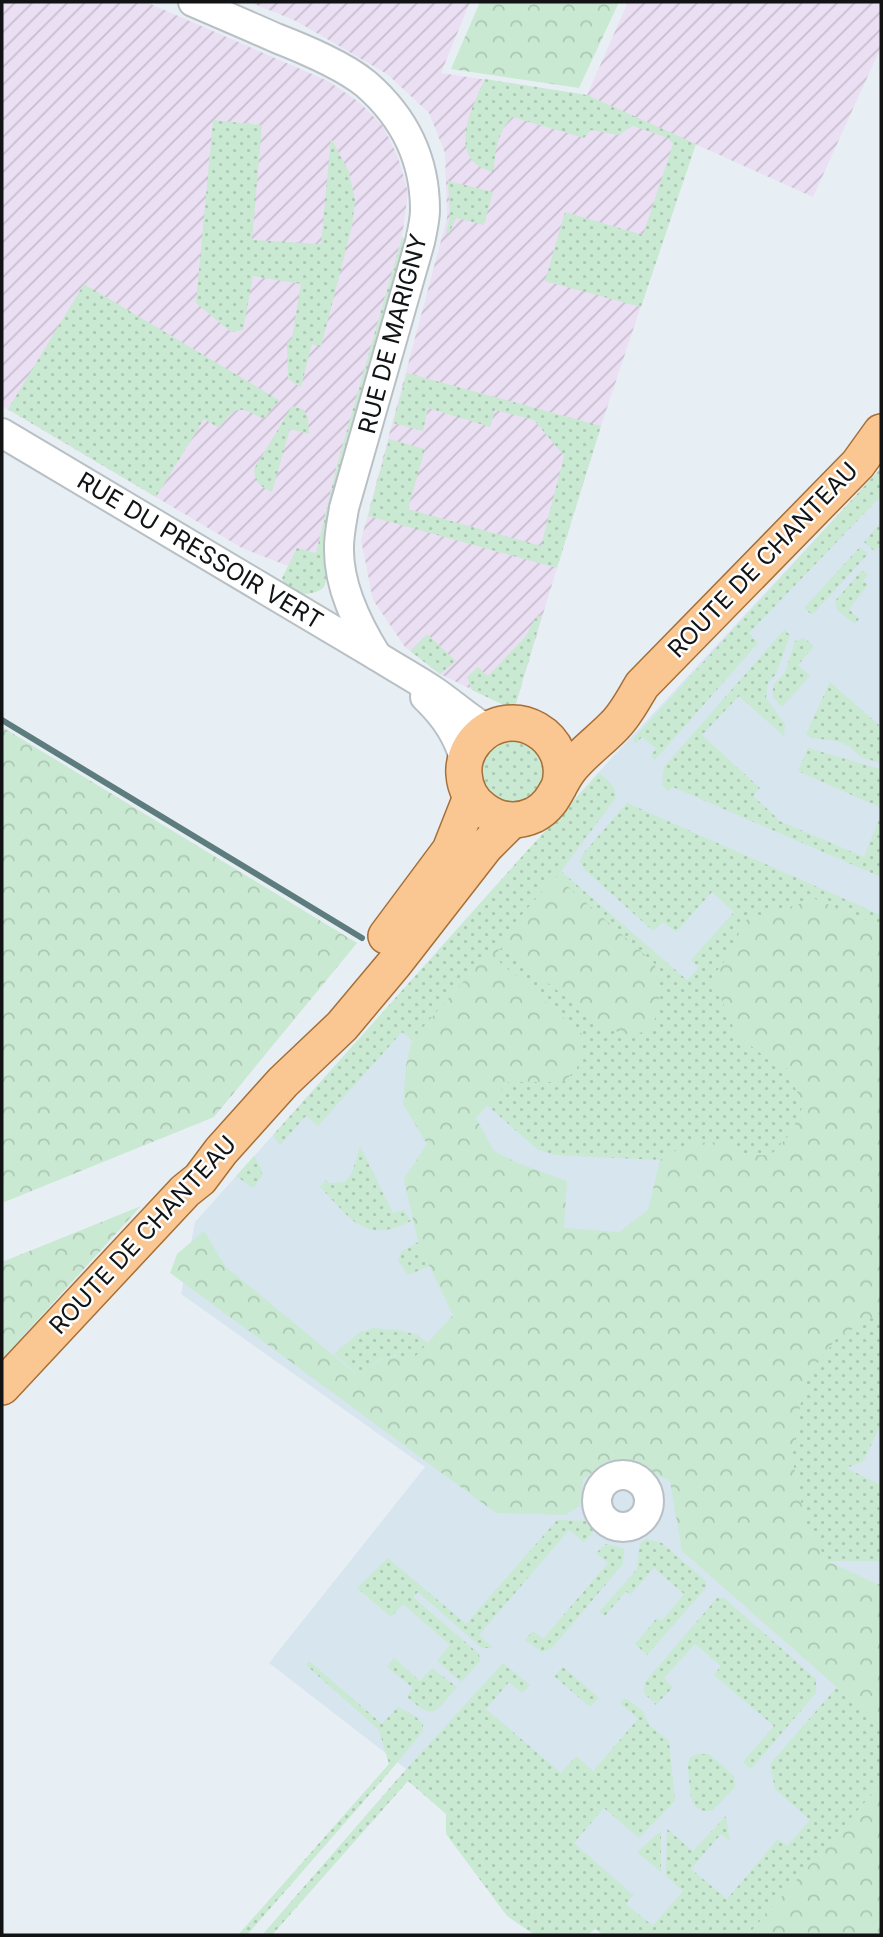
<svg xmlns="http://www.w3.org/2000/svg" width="883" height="1937" viewBox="0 0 883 1937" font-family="Inter,sans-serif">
  <defs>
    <pattern id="industrial-furrows" width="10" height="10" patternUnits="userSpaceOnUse" patternTransform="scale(1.75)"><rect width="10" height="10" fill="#ebdff3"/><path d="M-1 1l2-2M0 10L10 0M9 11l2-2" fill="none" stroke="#c8becf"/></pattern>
    <pattern id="green-dots" width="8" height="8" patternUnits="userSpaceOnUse" patternTransform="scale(1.75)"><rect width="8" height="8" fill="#c9e9d2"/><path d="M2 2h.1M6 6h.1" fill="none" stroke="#acc7b3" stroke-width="1.8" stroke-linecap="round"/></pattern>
    <pattern id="forest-crowns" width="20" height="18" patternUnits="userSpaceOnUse" patternTransform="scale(1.75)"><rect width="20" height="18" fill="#c9e9d2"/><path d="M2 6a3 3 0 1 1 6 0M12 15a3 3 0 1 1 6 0" fill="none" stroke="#acc7b3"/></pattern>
  </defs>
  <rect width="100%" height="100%" fill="#e8eff4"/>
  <!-- industrial -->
  <g fill="url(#industrial-furrows)">
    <path d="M2,2H146L328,81L359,102L383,126L398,157L408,192L402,237L337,465L311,575L242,548L2,406Z"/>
    <path d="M249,2H470L441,73L587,95L628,2H881V47L813,197L695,144L601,426L557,568L514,710L440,674L405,647L373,600L361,540L447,218L445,153L429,113L387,74L296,21Z"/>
  </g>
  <!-- built -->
  <path fill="#d7e5ef" d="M881,468V1784L748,1935H621L269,1663L425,1467L181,1294L195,1222L597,774Z"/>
  <!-- green -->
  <g fill="url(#green-dots)">
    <path d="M485,79L587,95L696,144L641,307L545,281L565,212L643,235L673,144L668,138L633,126L618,135L591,130L584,138L512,117C497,134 495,150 494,172C445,162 471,108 485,79Z"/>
    <path d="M213,120L262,125L252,240L321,244L331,138L349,172L355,200L352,226L321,347L312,344L301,387L295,384L288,378L287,343L292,338L301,284L253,276L243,330L231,332L196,303Z"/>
    <path d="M448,181L493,192L484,225L456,218L449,233H446L450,217Z"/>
    <path d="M402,237L405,239L328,518C327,531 329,580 324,587C319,592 310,594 303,594L284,584L282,578L297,548L316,553L337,465Z"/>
    <path d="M84,284L279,400L266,417L261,418C238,405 235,407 219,428L204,419L156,497L8,409Z"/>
    <path d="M407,373L601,426L557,568L368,516L389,439L425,449L408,509L541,546L564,456L534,420L495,410L490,427L428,408L423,431L393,423Z"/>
    <path d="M292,406L303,409L308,417L309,434L290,429L272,492C260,486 255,483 254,469Z"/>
    <path d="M881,468V496L749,633L758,643L655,760L651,756L656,748L642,737L636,743L633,739Z"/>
    <path d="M881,522V549L878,547L874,551L864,542Z"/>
    <path d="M860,547L868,554L812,615L804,608Z"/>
    <path d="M862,570L868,575L863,580L868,585L849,609L859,619L855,624L837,610L835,601Z"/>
    <path d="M542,615L514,710L472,690L467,677L478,667L488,676L526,636L536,617Z"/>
    <path d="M784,630L790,635L776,674L768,683L766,698L785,724L784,736L739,696L702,735L760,788L753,796L777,818V820L864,857L881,815V877L673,787L668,791L662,785L664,767Z"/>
    <path d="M427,634L456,661L440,674L410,651Z"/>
    <path d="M804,638L814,646L798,665L810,676L782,707L773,697V685L785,673L795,641Z"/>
    <path d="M830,682L881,727L880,763L861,757L849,746L837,741L811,738L806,734Z"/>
    <circle cx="513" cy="772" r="32"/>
    <path d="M808,748L880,769L881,773V808L798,771Z"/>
    <path d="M599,773C608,781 618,787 615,799L561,871L687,980L699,968L691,960L734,912L712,892L676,932L663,922L653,931L584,869L580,862L582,855L627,803L881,915V926L814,899L747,920L723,964L712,976L765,1057L787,1068L803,1106L791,1133L771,1155H744L689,1143L660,1160L555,1155L537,1149L487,1105L508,1082H563L493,956L502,947L607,1029L556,876L412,1040L402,1032L318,1126L306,1116L280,1145L273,1135L524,854Z"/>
    <path d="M360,1146L393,1213L404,1210L411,1221C363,1245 352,1219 320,1187L326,1180L329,1183L345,1182L352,1173Z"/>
    <path d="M254,1156L261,1168L262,1176L253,1188L236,1176Z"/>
    <path d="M418,1242L430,1266L408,1275L398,1260L401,1252Z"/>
    <path d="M880,1312L881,1314V1424L863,1462L846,1468L881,1485V1561H827L805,1521L792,1457L804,1381L836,1339Z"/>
    <path d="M374,1328L398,1330L418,1335L575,1472L395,1355L379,1359L357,1374L334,1354L360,1332Z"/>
    <path d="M557,1520L591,1521L593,1532L584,1542L569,1530L479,1635L493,1648H482L418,1592L413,1597L479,1654L480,1661L461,1682L437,1661L450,1645L403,1604L391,1617L357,1588L388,1558L466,1624Z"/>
    <path d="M646,1539L662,1543L706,1581V1588L647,1655L635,1644L657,1618L662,1621L684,1594L654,1568L630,1595L626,1591L605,1616L599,1612L637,1569L640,1543Z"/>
    <path d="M606,1544L624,1548L623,1564L552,1648L542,1652L525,1640L533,1631L543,1639L608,1563L596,1553Z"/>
    <path d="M717,1598H724L816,1679V1693L751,1769L743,1762L774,1726L714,1675L721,1666L695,1644L664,1678L673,1687L656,1705L644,1693L645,1682Z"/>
    <path d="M394,1658L420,1681L432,1668L457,1687C435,1712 435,1722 407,1697L413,1688L387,1667Z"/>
    <path d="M309,1661L382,1724L398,1707L415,1716L423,1724V1731L391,1770L247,1935H238L389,1764L379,1730L306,1665Z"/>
    <path d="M503,1663L530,1685L522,1693L509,1682L486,1709L561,1773L576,1756L593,1771L638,1719L620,1703L625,1698L643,1711L649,1725L669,1741L675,1801L639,1838L604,1808L574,1843L633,1895L626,1904L653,1926L683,1891L666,1876L667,1829L693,1851L726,1816L730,1841L721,1834L691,1869L727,1899L778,1839L787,1846L810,1820L775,1789L770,1764L837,1687L881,1726V1784L748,1935H603L595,1929L588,1935H535L507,1916L446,1834V1814L408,1781L272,1935H262L401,1775Z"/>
    <path d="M563,1667L599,1698L590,1707L554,1676Z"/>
    <path d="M698,1754H709L734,1776L735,1787L712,1811C690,1813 690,1795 689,1778C688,1773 687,1766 689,1761C691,1756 693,1756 698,1754Z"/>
    <path d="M661,1831V1872L637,1852Z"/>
  </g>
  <!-- forest -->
  <g fill="url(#forest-crowns)">
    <path d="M480,2H619L579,88L451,69Z"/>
    <path d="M2,727L357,943L214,1117L2,1203Z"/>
    <path d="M556,876L655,964L660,1006L653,1024L636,1036L607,1029L502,947L493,956L582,1034L577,1069L563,1082H508L476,1118L494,1151L518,1163L567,1181L564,1228L619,1232L648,1210L660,1160L689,1143L731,1142L744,1155H771L791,1133L803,1106L787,1068L765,1057L736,1034L712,977L723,964L746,920L815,899L881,926V1312L836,1339L804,1381L792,1457L805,1521L827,1561L877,1584H881V1726L682,1551L670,1481L630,1462L608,1461L583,1479L580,1506L565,1515L496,1513L170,1273L177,1254L204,1231L225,1266L356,1374C383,1358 383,1354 414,1358L453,1315L418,1242L404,1179L427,1144L403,1104L406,1066L412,1040Z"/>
    <path d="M141,1206L2,1359V1262Z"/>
    <path d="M881,1784V1935H748Z"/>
  </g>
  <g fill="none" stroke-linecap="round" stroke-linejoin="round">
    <!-- stream -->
    <path stroke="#5d7c7d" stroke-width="6" d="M2,720L362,938"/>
    <defs>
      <g id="minor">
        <path d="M193,2C221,14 249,26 276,38C304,49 343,65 366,84C404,117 425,159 425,210C425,220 422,232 420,242L344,508C342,521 339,534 339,547C338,586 357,624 377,656"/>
        <path d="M2,433L377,656C396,668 416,679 434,691C453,704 469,719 488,730"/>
        <path d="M425,697C445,716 460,737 465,764"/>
        <circle cx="623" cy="1501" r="26"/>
      </g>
      <g id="major">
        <path d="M559,787C574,737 512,700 476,740C468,749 463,762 464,774C465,789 472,802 484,810C499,821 517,823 534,815C554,805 557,786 569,770C582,753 601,740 615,725C626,714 634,698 642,685L858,464L881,432"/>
        <path d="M386,936L450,850L471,797"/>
        <path d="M2,1387L185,1191L200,1179L221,1151L283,1082L342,1026L394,964L485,847L511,821"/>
      </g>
    </defs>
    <!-- minor casing -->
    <use href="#minor" stroke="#b9c0c5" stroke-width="32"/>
    <!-- major casing -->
    <use href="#major" stroke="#a66f37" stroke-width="38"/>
    <!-- minor -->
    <use href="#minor" stroke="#fff" stroke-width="28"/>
    <!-- major -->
    <use href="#major" stroke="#fac792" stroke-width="35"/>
  </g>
  <g text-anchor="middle" stroke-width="5" stroke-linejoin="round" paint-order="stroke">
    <!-- street labels -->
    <g font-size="24" fill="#111315" stroke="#fff">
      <text transform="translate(393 334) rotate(-75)" y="8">RUE DE MARIGNY</text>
      <text transform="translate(200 551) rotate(31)" y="8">RUE DU PRESSOIR VERT</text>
      <text transform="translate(763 560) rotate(-46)" y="8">ROUTE DE CHANTEAU</text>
      <text transform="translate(143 1235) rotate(-47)" y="8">ROUTE DE CHANTEAU</text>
    </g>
  </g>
  <!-- border -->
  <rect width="883" height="1937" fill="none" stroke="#111315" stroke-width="7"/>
</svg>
